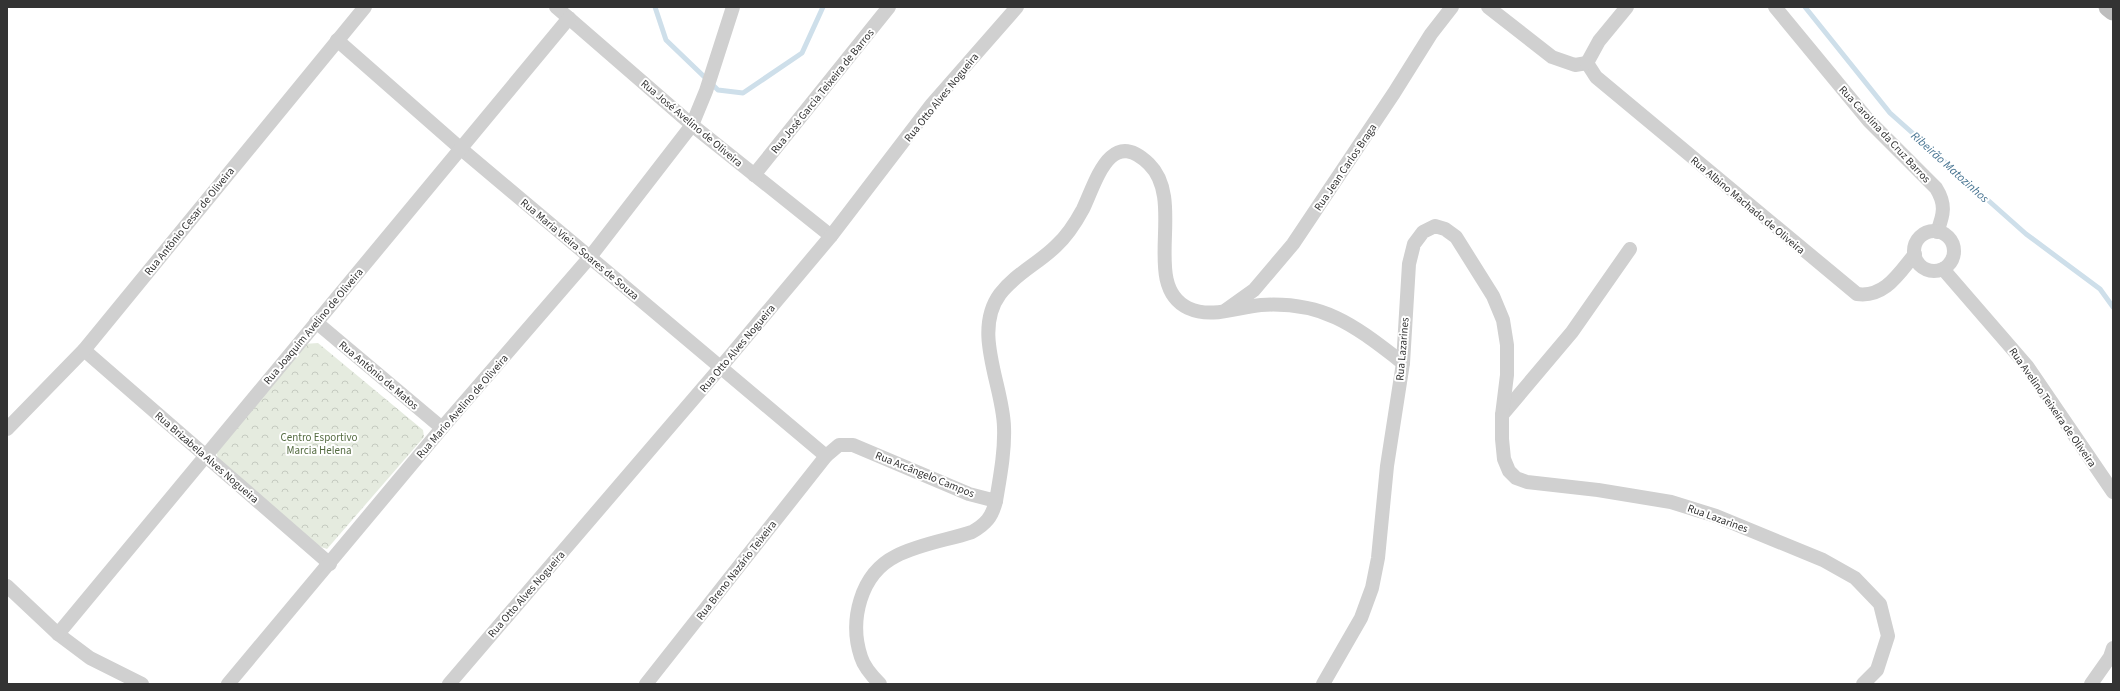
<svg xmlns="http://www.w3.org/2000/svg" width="2120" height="691" viewBox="0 0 2120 691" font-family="'Source Sans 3',sans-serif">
  <defs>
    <pattern id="park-crowns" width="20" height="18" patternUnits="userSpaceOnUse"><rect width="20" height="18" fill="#e5ebdf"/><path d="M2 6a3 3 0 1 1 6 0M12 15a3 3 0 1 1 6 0" fill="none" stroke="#c5cac0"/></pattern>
  </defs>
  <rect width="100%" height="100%" fill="#fff"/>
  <!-- park -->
  <path fill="url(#park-crowns)" d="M318,343L423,430L424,437L327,549L318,546L219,463L216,450L304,344Z"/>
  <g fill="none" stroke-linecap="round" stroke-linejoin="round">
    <!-- stream -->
    <g stroke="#cedfea" stroke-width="5">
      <path d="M655,7L666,40L718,90L743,93L802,53L823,7"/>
      <path d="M1805,7L1890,113L2026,234L2100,289L2113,307"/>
    </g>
    <!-- street -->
    <g stroke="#d0d0d0" stroke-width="14">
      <path d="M556,7L692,125L831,236"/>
      <path d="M1488,7L1552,57L1575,65L1587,63"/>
      <path d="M1775,7L1869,121L1936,188C1946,204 1944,214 1937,232"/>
      <path d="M337,40L460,148L826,456"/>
      <path d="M1587,63L1596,77L1857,294C1885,298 1899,273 1915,254"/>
      <path d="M1587,63L1599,41L1627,7"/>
      <path d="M754,175L889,7"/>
      <circle cx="1934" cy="251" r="20"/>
      <path d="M1943,269L2027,366L2113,492"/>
      <path d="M1226,310L1254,290L1293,244L1394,93L1431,34L1452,7"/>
      <path d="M316,322L442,428"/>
      <path d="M84,350L330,564"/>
      <path d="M1502,415L1572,332L1630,249"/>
      <path d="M7,429L84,350L365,7"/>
      <path d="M7,586L58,634L90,658L142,684"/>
      <path d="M58,634L569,18"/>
      <path d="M228,684L442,428L590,257L692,125L706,91L733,7"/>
      <path d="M449,684L720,368L831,236L932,104L1017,7"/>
      <path d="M646,684L826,456L839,445H853L969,494L996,501C1000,477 1005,451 1004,427C1003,385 972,332 1000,294C1015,274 1039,263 1056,246C1067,236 1076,222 1083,209C1096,182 1110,126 1149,164C1187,201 1140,285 1188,308C1212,319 1237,307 1261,305C1325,301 1355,326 1403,363"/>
      <path d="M880,684C873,677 864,667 861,657C849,621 860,574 896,556C919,544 948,540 972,532C986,524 992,517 996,501"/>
      <path d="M1323,684L1361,618L1372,588L1378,558L1387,466L1403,363L1409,264L1414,244L1423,232L1435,226L1445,229L1456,237L1493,296L1503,320L1507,345V375L1502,415V439L1504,459L1509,471L1516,478L1527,482L1598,490L1671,502L1716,516L1823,560L1855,578L1880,604L1888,636L1877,670L1863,684"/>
      <path d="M2091,684L2110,657L2113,648"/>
    </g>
    <!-- secondary -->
    <path stroke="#bdbdbd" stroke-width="19" d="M2108,7L2113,11"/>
  </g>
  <g text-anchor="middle" stroke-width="4" stroke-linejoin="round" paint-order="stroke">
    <!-- street labels -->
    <g font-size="11" fill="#333" stroke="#fff">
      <text transform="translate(822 91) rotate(-51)" y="4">Rua José Garcia Teixeira de Barros</text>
      <text transform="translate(941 97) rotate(-51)" y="4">Rua Otto Alves Nogueira</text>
      <text transform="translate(692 123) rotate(40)" y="4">Rua José Avelino de Oliveira</text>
      <text transform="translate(1885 134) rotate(47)" y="4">Rua Carolina da Cruz Barros</text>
      <text transform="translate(1345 167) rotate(-56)" y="4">Rua Jean Carlos Braga</text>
      <text transform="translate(1748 205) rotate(40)" y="4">Rua Albino Machado de Oliveira</text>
      <text transform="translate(189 221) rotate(-51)" y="4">Rua Antônio Cesar de Oliveira</text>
      <text transform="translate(580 249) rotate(40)" y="4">Rua Maria Vieira Soares de Souza</text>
      <text transform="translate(313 326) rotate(-50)" y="4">Rua Joaquim Avelino de Oliveira</text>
      <text transform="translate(737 348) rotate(-50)" y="4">Rua Otto Alves Nogueira</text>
      <text transform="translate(1402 349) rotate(-85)" y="4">Rua Lazarines</text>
      <text transform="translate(379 375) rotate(40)" y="4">Rua Antônio de Matos</text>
      <text transform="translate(462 406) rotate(-49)" y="4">Rua Mario Avelino de Oliveira</text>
      <text transform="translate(2053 407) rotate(55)" y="4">Rua Avelino Teixeira de Oliveira</text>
      <text transform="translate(207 457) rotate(41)" y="4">Rua Brizabela Alves Nogueira</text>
      <text transform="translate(925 474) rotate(22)" y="4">Rua Arcângelo Campos</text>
      <text transform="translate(1718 518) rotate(20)" y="4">Rua Lazarines</text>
      <text transform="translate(736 570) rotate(-52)" y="4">Rua Breno Nazário Teixeira</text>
      <text transform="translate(526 594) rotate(-49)" y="4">Rua Otto Alves Nogueira</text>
    </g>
    <!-- park labels -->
    <g font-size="11" fill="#556c42" stroke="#fff">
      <text x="319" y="441">Centro Esportivo<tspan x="319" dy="13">Marcia Helena</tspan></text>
    </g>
    <!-- water labels -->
    <g font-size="12" font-style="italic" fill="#457290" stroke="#fff">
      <text transform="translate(1950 167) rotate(42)" y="4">Ribeirão Matozinhos</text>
    </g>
  </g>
  <!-- border -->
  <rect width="2120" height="691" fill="none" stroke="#333333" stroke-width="16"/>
</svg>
